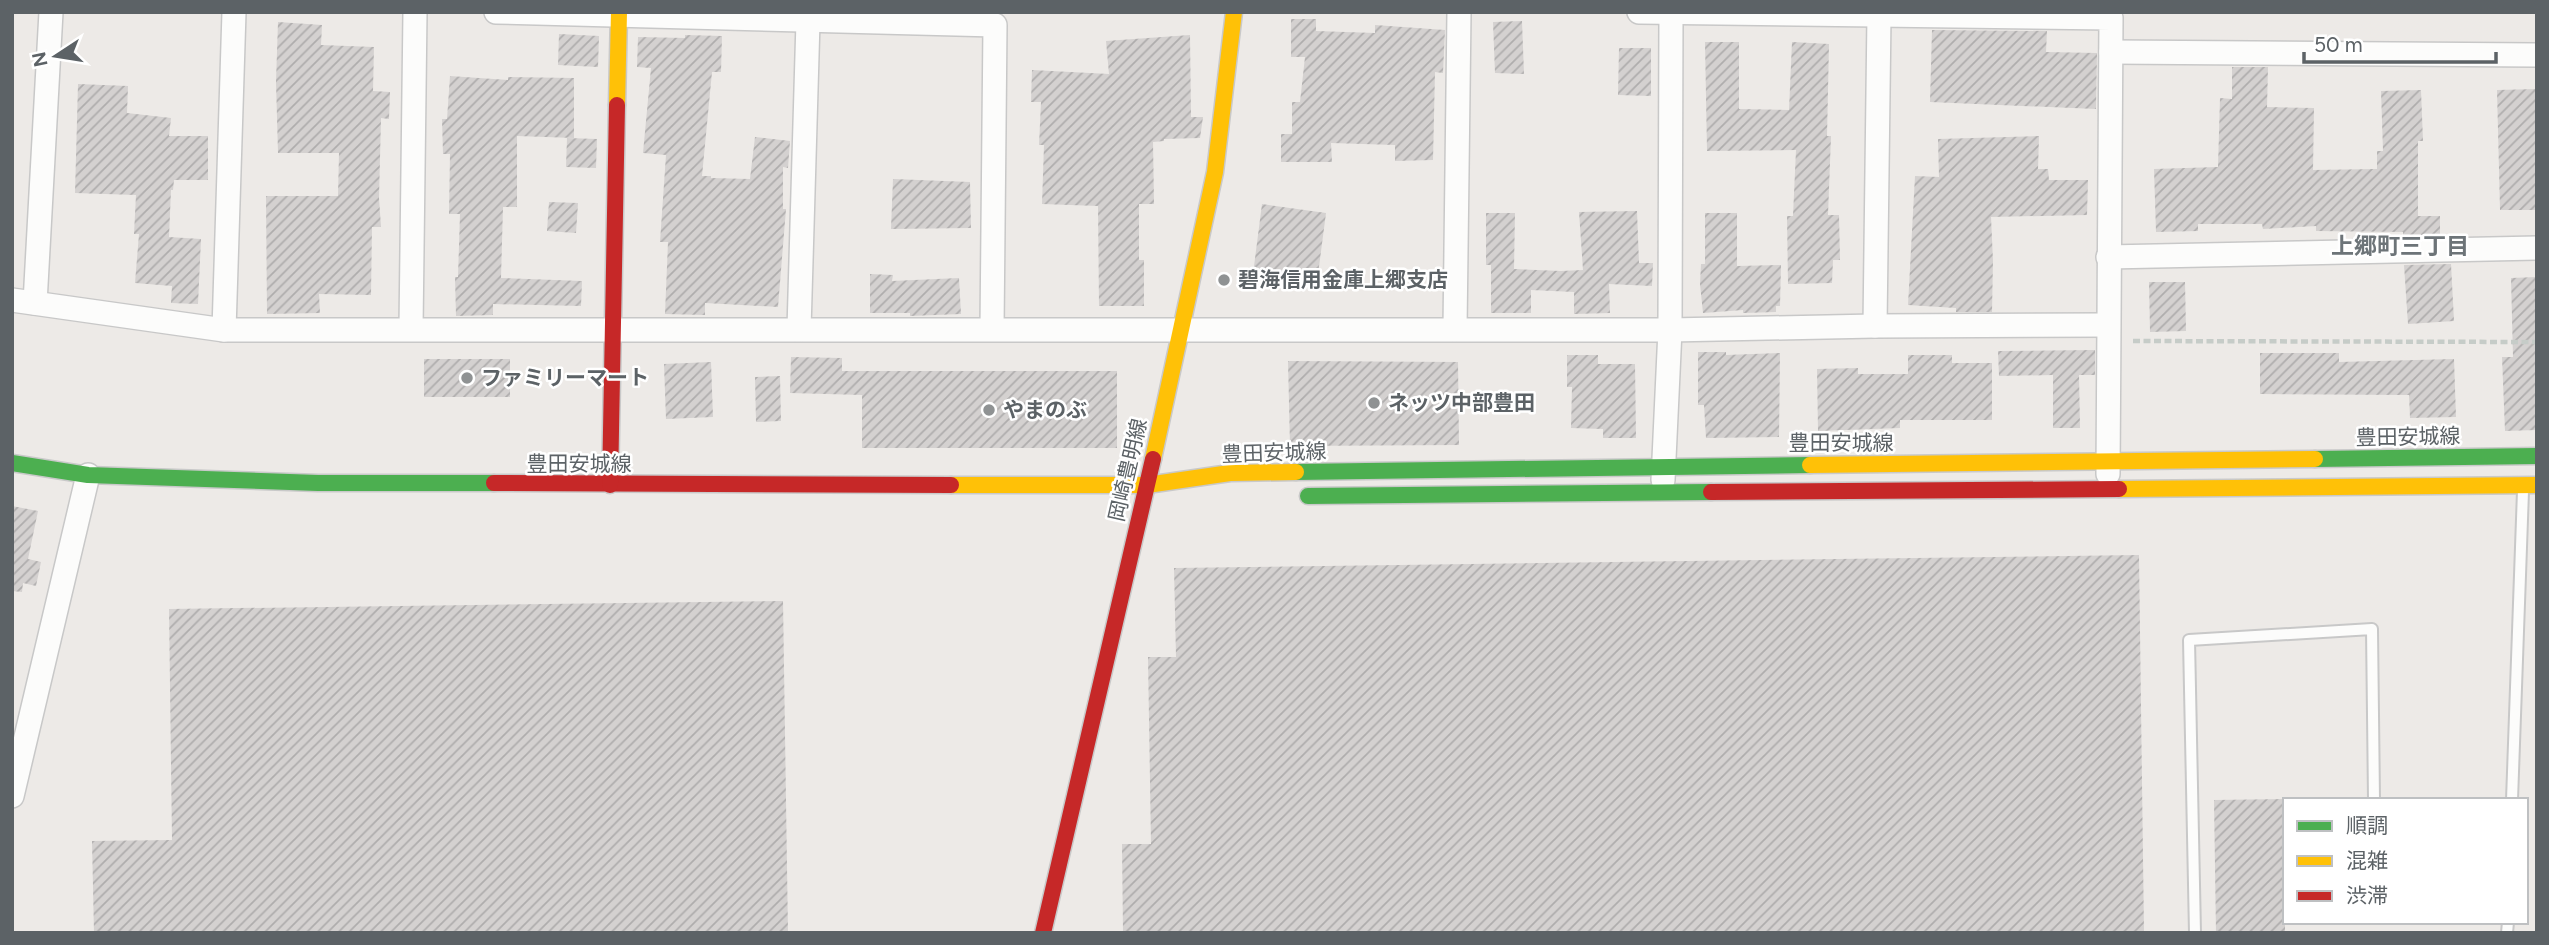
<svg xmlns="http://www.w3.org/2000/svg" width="2549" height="945" viewBox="0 0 2549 945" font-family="Figtree,'Noto Sans JP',sans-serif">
  <defs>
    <pattern id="building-hatch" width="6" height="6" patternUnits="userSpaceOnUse" patternTransform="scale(1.75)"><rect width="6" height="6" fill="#d4d1d0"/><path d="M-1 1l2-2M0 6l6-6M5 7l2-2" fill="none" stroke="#afadad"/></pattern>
  </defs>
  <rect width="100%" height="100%" fill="#edeae7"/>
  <!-- building -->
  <g fill="url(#building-hatch)">
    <path d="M1291,19H1316V31L1375,33V25L1445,30L1443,73L1435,72L1433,160L1395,161V145L1331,143L1332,162H1281V134H1292V102H1300L1305,57H1291Z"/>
    <path d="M1522,21L1524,74L1495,73L1493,22Z"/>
    <path d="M278,22L322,25L321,45L374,47L373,91L390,92L389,119L381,118L379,198L381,227H372L371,295L319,294L320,313L267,314L266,196H338L339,153H278L276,82Z"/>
    <path d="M1932,30L2047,31L2046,52L2097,53L2096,109L1930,102Z"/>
    <path d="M559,34L599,36L598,67L558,65Z"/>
    <path d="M685,35L722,36L721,72H712L702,176H711V178L750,179L755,137L790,141L788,168L783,167V209H786L778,307L705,303V315L665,314L668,242H660L666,155L643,153L651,68L637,67L638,37L685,38Z"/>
    <path d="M1190,35L1191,117H1203L1200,138L1164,139V141L1153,142L1154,204H1139V260H1144V306H1099L1098,206L1042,204L1044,145H1039L1041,102H1031L1032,70L1109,74L1106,41Z"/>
    <path d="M1705,42H1739V109L1789,110L1792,42L1829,44L1827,136H1831L1828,215H1839L1840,260H1833L1832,283L1788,284L1787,216H1793L1796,150L1707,151Z"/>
    <path d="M1619,48H1651V96L1618,95Z"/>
    <path d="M2232,67H2268L2267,107L2314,108L2313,170L2377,169V151H2383L2381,91L2421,90L2423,141H2418V216H2440V236L2403,237V232L2316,231V226L2263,229L2262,224H2198V231L2156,232L2154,169L2218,167L2220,98L2232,99Z"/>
    <path d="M450,76L508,80V77L574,78V138L517,136V207H503L501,278L582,281L581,306L493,304V315L456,316L455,277H458L460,214H449L450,154H443L442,119H447Z"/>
    <path d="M78,84L128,86L127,113L171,118L169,136H208V180H174L173,190H171L169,237L201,239L198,304L171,303L172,286L135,283L139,234H134L136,195L75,193Z"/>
    <path d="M2537,89V210H2500L2497,90Z"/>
    <path d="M2039,136L2038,169H2048L2049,180H2088L2087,215L1991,217L1993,261L1992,312H1956V308L1908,305L1915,176L1939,177L1938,139Z"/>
    <path d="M567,138L597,139L596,168L566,167Z"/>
    <path d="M893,179L970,182L971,228L891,229Z"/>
    <path d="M549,202L578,203L576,233L547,231Z"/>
    <path d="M1262,204L1326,213L1317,282L1253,274Z"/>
    <path d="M1637,211L1639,263H1653L1652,286L1609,284L1610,313L1574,314V292L1531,290V313H1491V265H1486V213H1515L1514,269L1561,271L1583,270L1579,212Z"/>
    <path d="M1705,213H1737V266L1781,265L1780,306H1776V312L1743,313V310L1703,313L1700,284L1701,264H1705Z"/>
    <path d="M2451,264L2454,321L2408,324L2404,265Z"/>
    <path d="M870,274L893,275L892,281L959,278L961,314L910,316V313H870Z"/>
    <path d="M2537,277V430L2505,431L2502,357H2513L2511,278Z"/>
    <path d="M2149,282H2185L2186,331L2150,332Z"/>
    <path d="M2095,350V375H2079L2080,428H2053V375L1999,376L1998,351Z"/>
    <path d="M1698,352H1726V355L1780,353L1779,437L1706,438L1704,405H1698Z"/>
    <path d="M2260,353H2339V362L2454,359L2456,417L2410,418L2409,395L2260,394Z"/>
    <path d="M1567,355H1598V364H1635L1636,438H1603V429L1571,428L1572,387H1567Z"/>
    <path d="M1908,355H1952V363H1992V420H1900V428L1818,431L1817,369L1858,368V374H1908Z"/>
    <path d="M791,357L842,358V371H1117V448H862V395L790,393Z"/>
    <rect x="424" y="359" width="86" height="38"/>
    <path d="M1288,361L1458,362L1459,445L1290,446Z"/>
    <path d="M711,362L713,417L666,419L664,364Z"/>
    <path d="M780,376L781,421L756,422L755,377Z"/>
    <path d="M12,506L38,511L28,559L41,562L36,586L23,583L22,592L12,591Z"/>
    <path d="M2139,555L2144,933H1123L1122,844H1151L1148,657H1176L1174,568Z"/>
    <path d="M783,601L788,933H94L92,841L172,840L169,609Z"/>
    <path d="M2285,799V933H2216L2214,800Z"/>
  </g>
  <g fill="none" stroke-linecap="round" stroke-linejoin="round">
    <defs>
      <g id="lane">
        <path d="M2512,800L2523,491"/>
        <path d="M2195,933L2189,640L2372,629L2374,800"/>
        <path d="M2507,933L2508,922"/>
      </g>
      <g id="street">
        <path d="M496,12L995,25L992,329"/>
        <path d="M1639,12L2111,18L2108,474"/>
        <path d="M2111,52L2537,55"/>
        <path d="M2108,257L2537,248"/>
        <path d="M12,300L224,330H1670L1875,326L2107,325"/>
        <path d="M35,303L51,12"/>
        <path d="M1875,326L1879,15"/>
        <path d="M411,328L415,12"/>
        <path d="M799,329L808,21"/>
        <path d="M1455,329L1459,12"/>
        <path d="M224,330L234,12"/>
        <path d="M1663,480L1670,330L1671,12"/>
        <path d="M12,796L88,475"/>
      </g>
      <g id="fast">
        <path d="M2315,459L2537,456"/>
        <path d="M12,463L88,475L318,483H494"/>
        <path d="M1296,472L1810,465"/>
        <path d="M1308,496L1711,492"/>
      </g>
      <g id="slow">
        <path d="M617,105L619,12"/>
        <path d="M1153,459L1215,172L1234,12"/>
        <path d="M1810,465L2315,459"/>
        <path d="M951,485H1147L1230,473L1296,472"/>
        <path d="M2119,489L2537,485"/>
      </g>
      <g id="jam">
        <path d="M494,483L951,485"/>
        <path d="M610,485L617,105"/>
        <path d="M1711,492L2119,489"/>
        <path d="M1043,933L1153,459"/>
      </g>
    </defs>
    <!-- lane casing -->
    <use href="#lane" stroke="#c8c8c8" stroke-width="14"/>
    <!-- street casing -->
    <use href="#street" stroke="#c8c8c8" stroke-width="26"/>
    <!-- fast casing -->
    <use href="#fast" stroke="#c9c9c9" stroke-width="19"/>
    <!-- slow casing -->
    <use href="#slow" stroke="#c9c9c9" stroke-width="19"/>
    <!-- jam casing -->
    <use href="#jam" stroke="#c9c9c9" stroke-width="19"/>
    <!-- path -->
    <path stroke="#c6ccc8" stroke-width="4.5" stroke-dasharray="7 3.5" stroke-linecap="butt" d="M2133,341L2537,342"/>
    <!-- lane -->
    <use href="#lane" stroke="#fcfcfb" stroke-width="10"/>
    <!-- street -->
    <use href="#street" stroke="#fcfcfb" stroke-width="23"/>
    <!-- fast -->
    <use href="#fast" stroke="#4caf50" stroke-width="16"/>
    <!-- slow -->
    <use href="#slow" stroke="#ffc107" stroke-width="16"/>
    <!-- jam -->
    <use href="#jam" stroke="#c62828" stroke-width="16"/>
  </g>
  <!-- markers -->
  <g fill="#8f9293" stroke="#fff" stroke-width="2.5">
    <circle cx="1224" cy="280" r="7"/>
    <circle cx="467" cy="378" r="7"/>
    <circle cx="1374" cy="403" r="7"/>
    <circle cx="989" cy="410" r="7"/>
  </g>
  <g text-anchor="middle" stroke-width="5" stroke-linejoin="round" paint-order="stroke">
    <!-- poi labels -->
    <g font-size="21" font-weight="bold" fill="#5c6266" stroke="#fff" text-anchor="start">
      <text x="1238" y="287">碧海信用金庫上郷支店</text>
      <text x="481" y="385">ファミリーマート</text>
      <text x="1388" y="410">ネッツ中部豊田</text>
      <text x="1003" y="417">やまのぶ</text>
    </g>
    <!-- street labels -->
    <g font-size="21" fill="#5c6266" stroke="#fff">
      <text transform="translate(2408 437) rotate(-1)" y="7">豊田安城線</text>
      <text x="1841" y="450">豊田安城線</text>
      <text transform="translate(1274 453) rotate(-2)" y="7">豊田安城線</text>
      <text x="579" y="471">豊田安城線</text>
      <text transform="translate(1128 470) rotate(-77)" y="7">岡崎豊明線</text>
    </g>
    <!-- neighbourhood labels -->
    <g font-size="23" font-weight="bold" fill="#6d7478" stroke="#fff">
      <text x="2400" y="254">上郷町三丁目</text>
    </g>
  </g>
  <!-- border -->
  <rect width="2549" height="945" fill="none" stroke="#5c6266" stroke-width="28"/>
  <!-- legend -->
  <rect x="2283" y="798" width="245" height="126" fill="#ffffff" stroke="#bec0c2" stroke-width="2"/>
  <rect x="2297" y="821" width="35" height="10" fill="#4caf50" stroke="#bec0c2" stroke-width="2"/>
  <text x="2346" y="833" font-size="21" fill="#5c6266">順調</text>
  <rect x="2297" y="856" width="35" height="10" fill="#ffc107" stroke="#bec0c2" stroke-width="2"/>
  <text x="2346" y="868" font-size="21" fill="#5c6266">混雑</text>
  <rect x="2297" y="891" width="35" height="10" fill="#c62828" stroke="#bec0c2" stroke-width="2"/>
  <text x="2346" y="903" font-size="21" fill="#5c6266">渋滞</text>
  <!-- north arrow -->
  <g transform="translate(56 56) rotate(258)" stroke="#ffffff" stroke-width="5" paint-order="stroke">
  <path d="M0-5L12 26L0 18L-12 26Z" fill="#5c6266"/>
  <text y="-10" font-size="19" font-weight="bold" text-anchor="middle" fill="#5c6266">N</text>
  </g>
  <!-- scale -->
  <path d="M2304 52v10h192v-10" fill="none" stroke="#5c6266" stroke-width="3.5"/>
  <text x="2314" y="52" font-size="21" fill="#5c6266" stroke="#ffffff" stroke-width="5" paint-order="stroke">50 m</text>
</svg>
